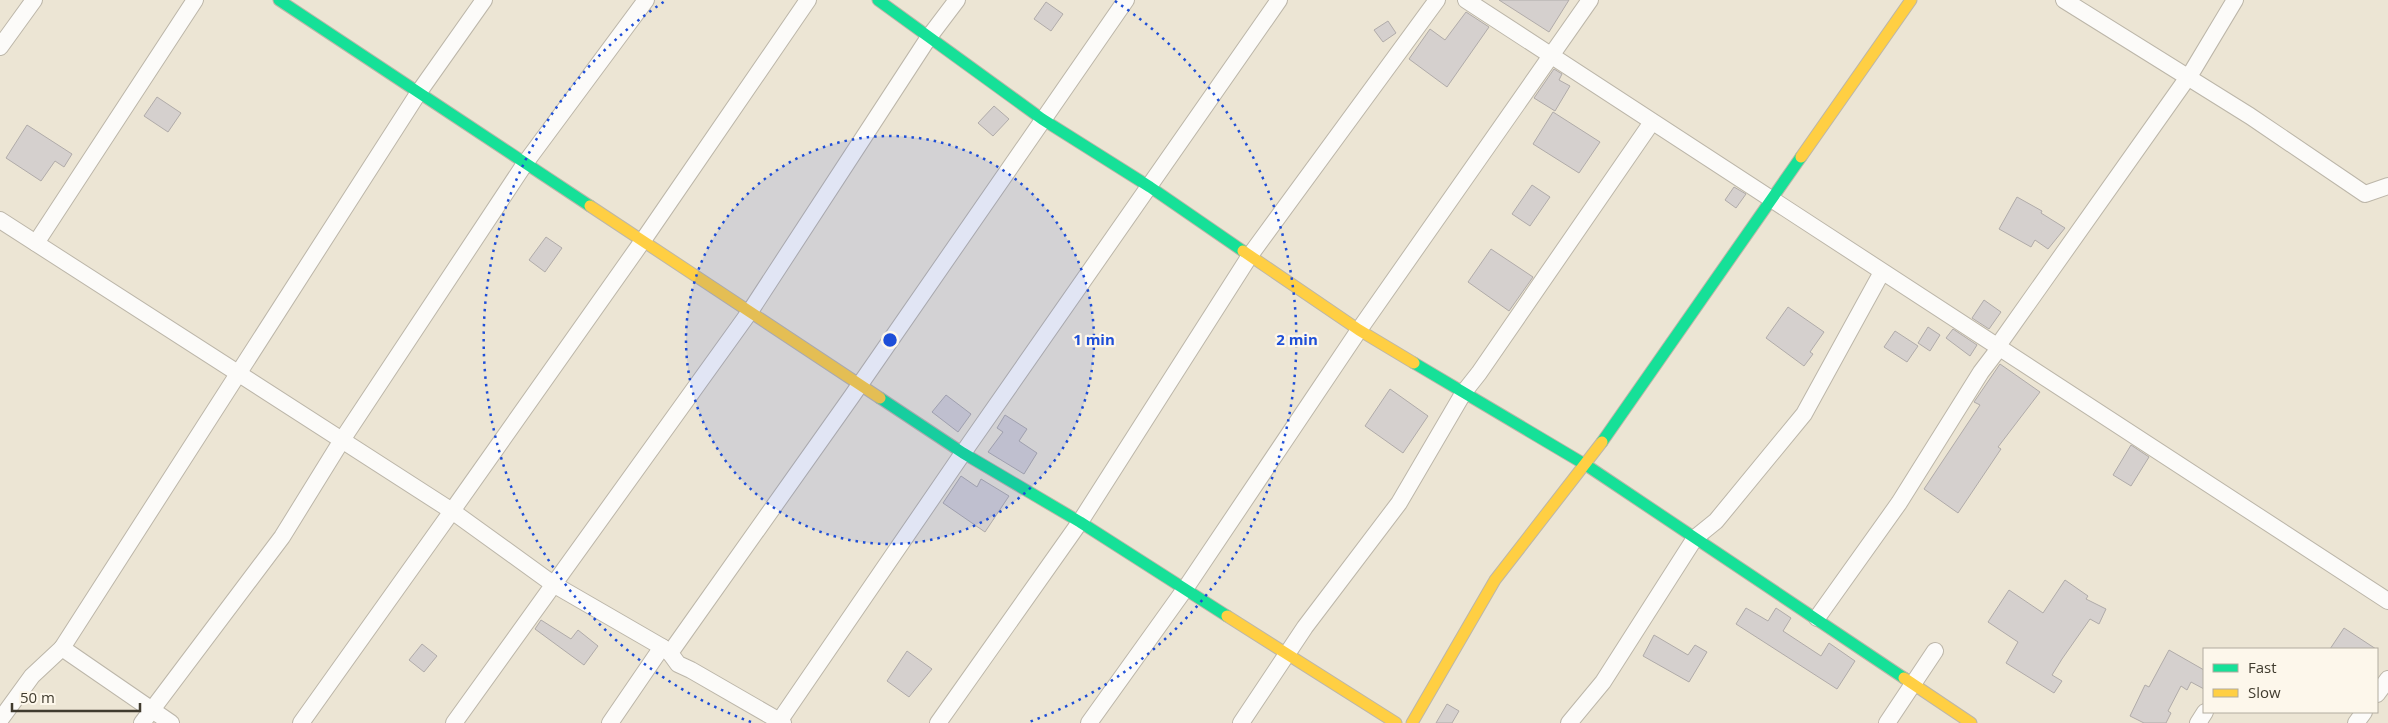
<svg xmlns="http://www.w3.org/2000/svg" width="2388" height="723" viewBox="0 0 2388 723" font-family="'Open Sans',sans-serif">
  <rect width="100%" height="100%" fill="#ece5d4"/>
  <!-- building -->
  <g fill="#d5d0ce" stroke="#b0aba9">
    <path d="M1499,0H1569L1549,32Z"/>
    <path d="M1046,2L1063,14L1051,31L1034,19Z"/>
    <path d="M1466,12L1489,27L1447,87L1409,59L1430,29L1445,40Z"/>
    <path d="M1388,21L1396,33L1383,42L1374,30Z"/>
    <path d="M1554,69L1562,74L1559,80L1570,86L1555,111L1534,98Z"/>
    <path d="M157,97L181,113L168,132L144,116Z"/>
    <path d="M994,106L1009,119L993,136L978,123Z"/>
    <path d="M1553,112L1600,142L1579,173L1533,144Z"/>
    <path d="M27,125L72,154L64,167L55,161L41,181L6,158Z"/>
    <path d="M1532,185L1550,197L1530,226L1512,214Z"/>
    <path d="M1734,187L1746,194L1736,208L1725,200Z"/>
    <path d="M2017,197L2042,211L2041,213L2065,228L2048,249L2035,240L2031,247L1999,229Z"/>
    <path d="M546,237L562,248L545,272L529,260Z"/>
    <path d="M1491,249L1533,277L1509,311L1468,282Z"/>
    <path d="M1984,300L2001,312L1989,329L1972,318Z"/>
    <path d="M1788,307L1824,332L1810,352L1813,354L1804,366L1766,338Z"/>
    <path d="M1928,327L1940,335L1930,351L1918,343Z"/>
    <path d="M1953,329L1977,345L1970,356L1946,338Z"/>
    <path d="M1895,331L1918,346L1907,362L1884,347Z"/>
    <path d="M2000,364L2040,392L1998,447L2001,449L1958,513L1924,489L1980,405L1974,402Z"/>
    <path d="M1390,389L1428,416L1403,453L1365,426Z"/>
    <path d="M946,395L971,414L958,432L932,412Z"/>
    <path d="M1005,415L1027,429L1019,441L1037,453L1024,474L988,452L1003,432L997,428Z"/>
    <path d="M2131,445L2149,457L2131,486L2113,475Z"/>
    <path d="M961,476L977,487L981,479L1009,496L985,532L943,503Z"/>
    <path d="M2065,580L2088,596L2086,599L2106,609L2099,624L2090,619L2062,659L2052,675L2062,681L2054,693L2006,663L2018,642L1988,622L2009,590L2043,613Z"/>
    <path d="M1746,608L1768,621L1776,608L1791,618L1783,631L1821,656L1829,643L1855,661L1837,689L1736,624Z"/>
    <path d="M541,620L571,639L578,630L598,646L584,665L535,629Z"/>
    <path d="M2344,628L2376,649H2330Z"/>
    <path d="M1654,635L1688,655L1695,645L1707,652L1689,682L1643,656Z"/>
    <path d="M422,644L437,656L424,672L409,660Z"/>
    <path d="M2169,650L2204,670V689L2191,682L2187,690L2181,686L2168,711L2171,713L2166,723H2144L2130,716L2145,685L2149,687Z"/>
    <path d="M907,651L932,669L909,697L887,681Z"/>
    <path d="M1447,704L1459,711L1452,723H1436Z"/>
  </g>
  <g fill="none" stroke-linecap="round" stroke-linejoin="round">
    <defs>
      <g id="street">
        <path d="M1466,0L2388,601"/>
        <path d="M2064,0L2250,116L2365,194L2388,186"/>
        <path d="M0,47L34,0"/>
        <path d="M0,220L452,511L644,239L808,0"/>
        <path d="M36,243L195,0"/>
        <path d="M1997,347L2193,70L2235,0"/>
        <path d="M1817,618L1899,503L1981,372L2000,347"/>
        <path d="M62,648L419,92L484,0"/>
        <path d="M2377,694L2388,679"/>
        <path d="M0,720L32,676L62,648L171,723"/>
        <path d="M142,723L282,537L342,440L526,162L646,0"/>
        <path d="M301,723L452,511L553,584L662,647"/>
        <path d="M454,723L751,310L929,37L957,0"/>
        <path d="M610,723L662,647L670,653"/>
        <path d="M778,723L963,453L1279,0"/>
        <path d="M783,723L691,670L678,664L670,653L852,396L1126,0"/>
        <path d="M938,723L1080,522L1251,254L1437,0"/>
        <path d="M1089,723L1185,589L1359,330L1590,0"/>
        <path d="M1241,723L1305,627L1399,503L1464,392L1479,373L1652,122"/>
        <path d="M1569,723L1603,682L1695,538L1716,521L1804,414L1882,272"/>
        <path d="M1887,723L1935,651"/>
        <path d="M2198,723L2205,712"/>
        <path d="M2356,723L2364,712"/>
      </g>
      <g id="fast">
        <path d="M279,0L590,206"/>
        <path d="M878,0L1042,119L1150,187L1243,251"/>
        <path d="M1414,363L1586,465L1904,678"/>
        <path d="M880,398L963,453L1080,522L1227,616"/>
        <path d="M1602,442L1801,157"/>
      </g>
      <g id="slow">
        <path d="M1801,157L1911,0"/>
        <path d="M590,206L880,398"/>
        <path d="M1243,251L1359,330L1414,363"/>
        <path d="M1227,616L1396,723"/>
        <path d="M1904,678L1971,723"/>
        <path d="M1412,723L1495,580L1602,442"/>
      </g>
    </defs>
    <!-- street casing -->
    <use href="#street" stroke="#bcb6a9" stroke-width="18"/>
    <!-- fast casing -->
    <use href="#fast" stroke="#bcb6a9" stroke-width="13"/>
    <!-- slow casing -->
    <use href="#slow" stroke="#bcb6a9" stroke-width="13"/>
    <!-- street -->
    <use href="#street" stroke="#fcfbf9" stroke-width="16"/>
    <!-- fast -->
    <use href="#fast" stroke="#16e098" stroke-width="11"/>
    <!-- slow -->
    <use href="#slow" stroke="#ffcf43" stroke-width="11"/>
  </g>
  <!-- distance rings -->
  <circle cx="890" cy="340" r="204" fill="#1d4ed8" fill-opacity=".12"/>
  <g fill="none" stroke="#1d4ed8" stroke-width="2.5" stroke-dasharray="2.5 5">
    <circle cx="890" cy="340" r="204"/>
    <path d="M751 722A407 407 0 0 1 665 1M1115 1A407 407 0 0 1 1029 722"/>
  </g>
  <circle cx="890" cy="340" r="8" fill="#1d4ed8" stroke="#fdf7eb" stroke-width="2.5"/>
  <g font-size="15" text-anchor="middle" font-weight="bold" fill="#1d4ed8" stroke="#fdf7eb" stroke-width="4.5" stroke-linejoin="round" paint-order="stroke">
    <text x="1094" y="345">1 min</text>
    <text x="1297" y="345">2 min</text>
  </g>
  <!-- legend -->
  <rect x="2203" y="648" width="175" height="65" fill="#fdf7eb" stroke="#b1ac9f"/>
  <rect x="2213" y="664" width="25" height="8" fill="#16e098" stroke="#b1ac9f"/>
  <text x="2248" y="673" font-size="15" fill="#403b2e">Fast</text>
  <rect x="2213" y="689" width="25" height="8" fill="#ffcf43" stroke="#b1ac9f"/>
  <text x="2248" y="698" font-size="15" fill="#403b2e">Slow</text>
  <!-- scale -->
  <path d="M12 703v8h128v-8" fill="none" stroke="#403b2e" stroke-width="2.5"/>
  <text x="20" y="703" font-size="15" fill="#403b2e" stroke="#fdf7eb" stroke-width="4" paint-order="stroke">50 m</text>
</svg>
